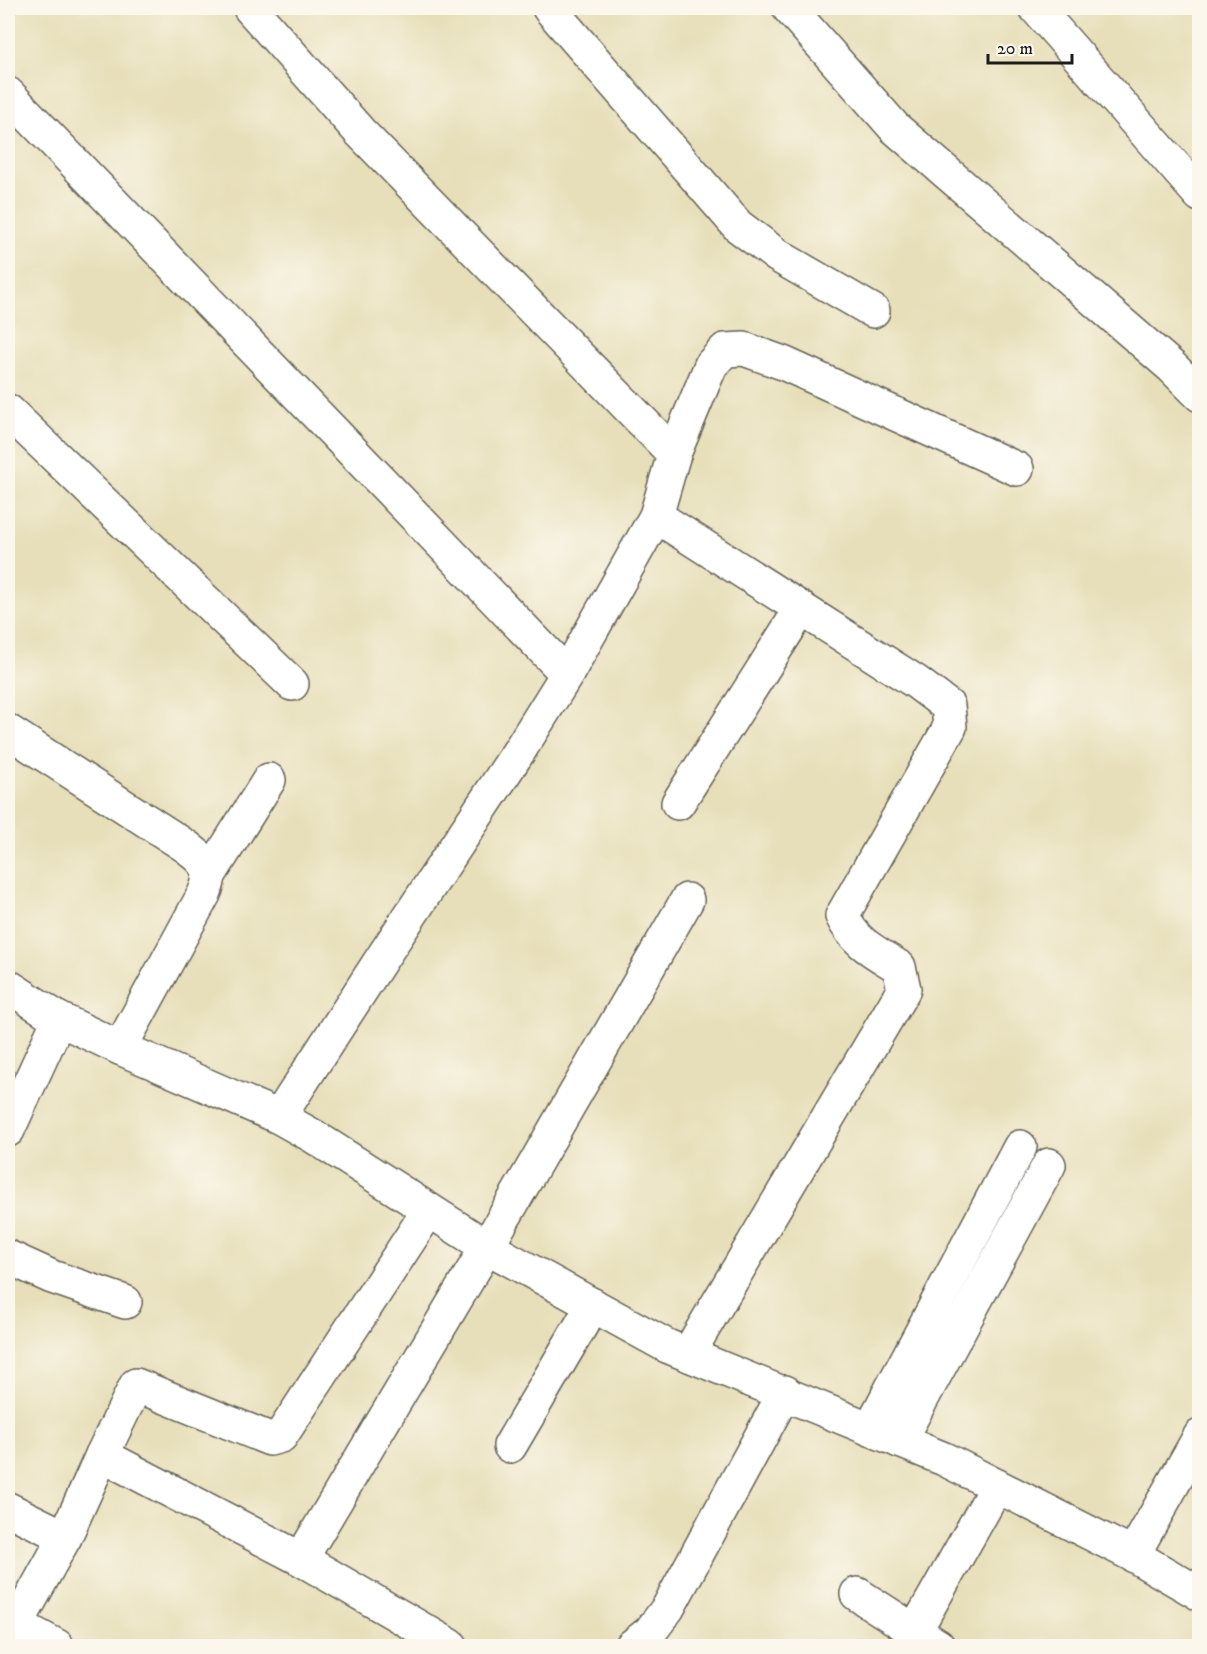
<svg xmlns="http://www.w3.org/2000/svg" width="1207" height="1654" viewBox="0 0 1207 1654" font-family="'IM FELL DW Pica',serif">
  <rect width="100%" height="100%" fill="#fbf7ec"/>
  <filter id="ink" filterUnits="userSpaceOnUse"><feTurbulence type="fractalNoise" baseFrequency=".0167" numOctaves="2"/><feDisplacementMap in="SourceGraphic" scale="12" xChannelSelector="R" yChannelSelector="G"/><feConvolveMatrix kernelMatrix="1 2 1 2 8 2 1 2 1" color-interpolation-filters="sRGB"/></filter>
  <filter id="wash" filterUnits="userSpaceOnUse"><feTurbulence type="fractalNoise" baseFrequency=".008" numOctaves="4" result="noise"/><feDisplacementMap in="SourceGraphic" scale="24" xChannelSelector="R" yChannelSelector="G"/><feGaussianBlur stdDeviation="1.35" result="paint"/><feColorMatrix in="noise" values="0 0 0 0 0 0 0 0 0 0 0 0 0 0 0 0 0 1.4 0 .05"/><feComposite in="paint" operator="in"/></filter>
  <g filter="url(#wash)">
    <rect width="100%" height="100%" fill="#e7dfb9"/>
  </g>
  <g filter="url(#ink)">
    <g fill="none" stroke-linecap="round" stroke-linejoin="round">
      <defs>
        <g id="minor">
          <path d="M250,8L360,132L674,454"/>
          <path d="M549,8L738,226L778,256L873,311"/>
          <path d="M789,8L895,128L1172,367L1200,395"/>
          <path d="M1036,8L1200,195"/>
          <path d="M8,94L567,674"/>
          <path d="M8,411L292,684"/>
          <path d="M656,516L916,682L948,706L950,727L842,916C855,943 875,952 899,967L904,989L688,1354"/>
          <path d="M8,731L187,847C206,862 215,869 204,894L120,1048"/>
          <path d="M678,803L801,609"/>
          <path d="M210,874L269,780"/>
          <path d="M8,986L59,1019L120,1048L279,1117L313,1136L487,1247L667,1346L944,1459L1133,1555L1200,1594"/>
          <path d="M279,1117L382,958L519,751L567,674L656,516L674,454L711,365L725,350L744,349L783,363L1017,469"/>
          <path d="M8,1130L59,1019"/>
          <path d="M8,1257L52,1277L125,1302"/>
          <path d="M870,1429L1020,1147"/>
          <path d="M899,1441L1049,1165"/>
          <path d="M510,1446L593,1305"/>
          <path d="M102,1455L301,1559L487,1247L687,900"/>
          <path d="M8,1509L65,1537"/>
          <path d="M1133,1555L1200,1436"/>
          <path d="M301,1559L451,1646"/>
          <path d="M857,1594L938,1646"/>
          <path d="M16,1624L57,1646"/>
          <path d="M915,1631L997,1486"/>
          <path d="M8,1640L65,1537L102,1455L136,1385L270,1439L281,1436L429,1210"/>
          <path d="M632,1646L650,1632L668,1608L785,1392"/>
        </g>
      </defs>
      <!-- minor casing -->
      <use href="#minor" stroke="#636053" stroke-width="36"/>
      <!-- minor -->
      <use href="#minor" stroke="#fff" stroke-width="33"/>
    </g>
  </g>
  <!-- margin -->
  <rect width="1207" height="1654" fill="none" stroke="#fbf7ec" stroke-width="30"/>
  <!-- scale -->
  <path d="M988 54v9h84v-9" fill="none" stroke="#1c1c1c" stroke-width="3"/>
  <text x="997" y="54" font-size="18" fill="#1c1c1c" stroke="#fbf7ec" stroke-width="4.5" paint-order="stroke">20 m</text>
</svg>
